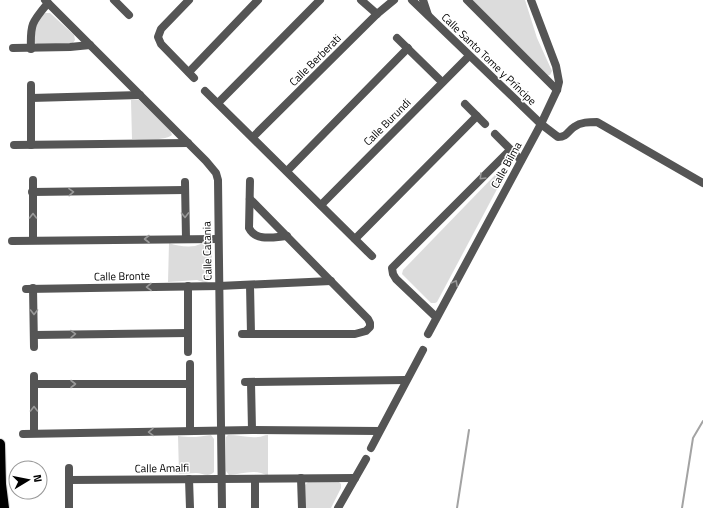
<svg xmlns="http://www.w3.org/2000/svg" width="703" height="508" viewBox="0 0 703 508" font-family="'Titillium Web',sans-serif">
  <rect width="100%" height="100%" fill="#fff"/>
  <!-- green -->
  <g fill="#dcdcdc">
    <path d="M469,0H525L537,38L552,71L550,75L546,76Z"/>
    <path d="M45,13H50L74,35L75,40L73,43L37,44L33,41V24Z"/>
    <path d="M131,100H139L170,130L172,135C165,141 141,139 132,139Z"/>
    <path d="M501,171L505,174L504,176L437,302L435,303H431L402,274L403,270L496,174Z"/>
    <path d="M208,242L212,245V278L206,283L197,280L168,282L169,243C176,246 187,247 195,246C200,244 203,243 208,242Z"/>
    <path d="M211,435L214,439V472C208,478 203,473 196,473C190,473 184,474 179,474L178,436C192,438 198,437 211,435Z"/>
    <path d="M228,435C238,435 248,438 258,437C262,437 264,435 268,435V476C255,468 243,474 229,475L226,471V437Z"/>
    <path d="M338,481L341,484V488L331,508H305V485L308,482Z"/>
  </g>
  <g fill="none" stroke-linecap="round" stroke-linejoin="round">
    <!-- stream -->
    <g stroke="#a3a3a3" stroke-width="2">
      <path d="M457,508L469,430"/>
      <path d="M682,508L693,438L703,421"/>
    </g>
    <defs>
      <path id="major" d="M0,444L1,484L4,508"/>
    </defs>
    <!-- major casing -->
    <use href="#major" stroke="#dbdbdb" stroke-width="12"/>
    <!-- minor -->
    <g stroke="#555" stroke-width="8">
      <path d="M45,0L206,161L216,173L218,180L222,508"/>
      <path d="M114,0L129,15"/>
      <path d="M189,0L161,29L158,37L161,44L194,78"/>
      <path d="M361,0L377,14"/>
      <path d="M412,0L541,124L558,137C567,137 568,131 574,127C581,122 589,122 597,122L703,183"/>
      <path d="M423,0L428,15"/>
      <path d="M467,0L557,90"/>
      <path d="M397,38L442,82"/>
      <path d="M13,48L70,47L90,45"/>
      <path d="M31,49C30,24 32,22 48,3"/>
      <path d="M189,72L258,0"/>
      <path d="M205,91L372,256"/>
      <path d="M31,98L140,95"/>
      <path d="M218,103L320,0"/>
      <path d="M465,104L485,124"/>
      <path d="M495,134L521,160"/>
      <path d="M253,137L377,14L394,0"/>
      <path d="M14,145L188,143"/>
      <path d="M31,145V85"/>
      <path d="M287,171L408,48"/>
      <path d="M33,180V240"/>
      <path d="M250,181L249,228C256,242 274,237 287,236"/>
      <path d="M185,182L186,239"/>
      <path d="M32,192L185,190"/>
      <path d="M321,205L469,56"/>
      <path d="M355,239L477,116"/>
      <path d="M12,241L218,239"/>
      <path d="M250,285L251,334"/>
      <path d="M188,286V352"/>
      <path d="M33,288L34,347"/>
      <path d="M26,289L219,286L331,281"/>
      <path d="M436,317L396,279L393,274L392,268L510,150"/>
      <path d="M242,334H355L366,331L370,327V323L368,319L250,199"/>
      <path d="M428,334L541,124L557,90L559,82L556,66L531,0"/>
      <path d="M34,335L188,333"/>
      <path d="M190,364V431"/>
      <path d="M245,382L406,380"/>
      <path d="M251,382L252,430"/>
      <path d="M34,384H189"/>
      <path d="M34,433V376"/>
      <path d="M23,434L252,430L379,431"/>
      <path d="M371,448L423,350"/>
      <path d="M69,468V508"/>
      <path d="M301,478L302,508"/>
      <path d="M189,479L190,508"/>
      <path d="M255,479V508"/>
      <path d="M69,480L355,478"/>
      <path d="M338,508L366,459"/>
    </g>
    <!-- major -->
    <use href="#major" stroke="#000" stroke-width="10"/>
  </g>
  <!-- one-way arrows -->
  <defs><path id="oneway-chevron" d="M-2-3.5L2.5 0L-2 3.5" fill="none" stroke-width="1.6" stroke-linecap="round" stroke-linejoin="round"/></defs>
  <g stroke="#999">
    <use href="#oneway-chevron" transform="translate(482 177) rotate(135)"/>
    <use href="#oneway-chevron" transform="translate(71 192) rotate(-1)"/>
    <use href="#oneway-chevron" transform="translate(185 215) rotate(89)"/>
    <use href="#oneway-chevron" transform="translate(33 216) rotate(-90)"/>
    <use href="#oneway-chevron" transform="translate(147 239) rotate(180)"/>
    <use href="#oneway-chevron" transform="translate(455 283) rotate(-62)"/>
    <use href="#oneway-chevron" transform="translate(149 287) rotate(179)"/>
    <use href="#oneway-chevron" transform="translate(34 312) rotate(90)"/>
    <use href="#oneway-chevron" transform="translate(73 334) rotate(-1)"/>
    <use href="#oneway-chevron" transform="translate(73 384)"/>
    <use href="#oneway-chevron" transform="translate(34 409) rotate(-90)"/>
    <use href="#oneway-chevron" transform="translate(151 432) rotate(179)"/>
  </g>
  <g text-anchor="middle" stroke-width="3" stroke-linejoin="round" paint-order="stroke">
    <!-- street labels -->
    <g font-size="11" fill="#000" stroke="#fff">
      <text transform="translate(489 59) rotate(44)" y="4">Calle Santo Tome y Príncipe</text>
      <text transform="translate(315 60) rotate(-45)" y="4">Calle Berberati</text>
      <text transform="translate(387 122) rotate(-45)" y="4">Calle Burundi</text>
      <text transform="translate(506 165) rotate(-61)" y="4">Calle Bilma</text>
      <text transform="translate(207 251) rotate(-91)" y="4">Calle Catania</text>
      <text transform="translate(122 276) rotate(-1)" y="4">Calle Bronte</text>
      <text transform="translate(162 468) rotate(-1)" y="4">Calle Amalfi</text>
    </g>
  </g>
  <!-- north arrow -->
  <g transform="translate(28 480) rotate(80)"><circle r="19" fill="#ffffff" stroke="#999999"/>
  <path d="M0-3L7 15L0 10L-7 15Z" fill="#000000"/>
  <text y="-6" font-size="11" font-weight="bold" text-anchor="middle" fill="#000000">N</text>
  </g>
</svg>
